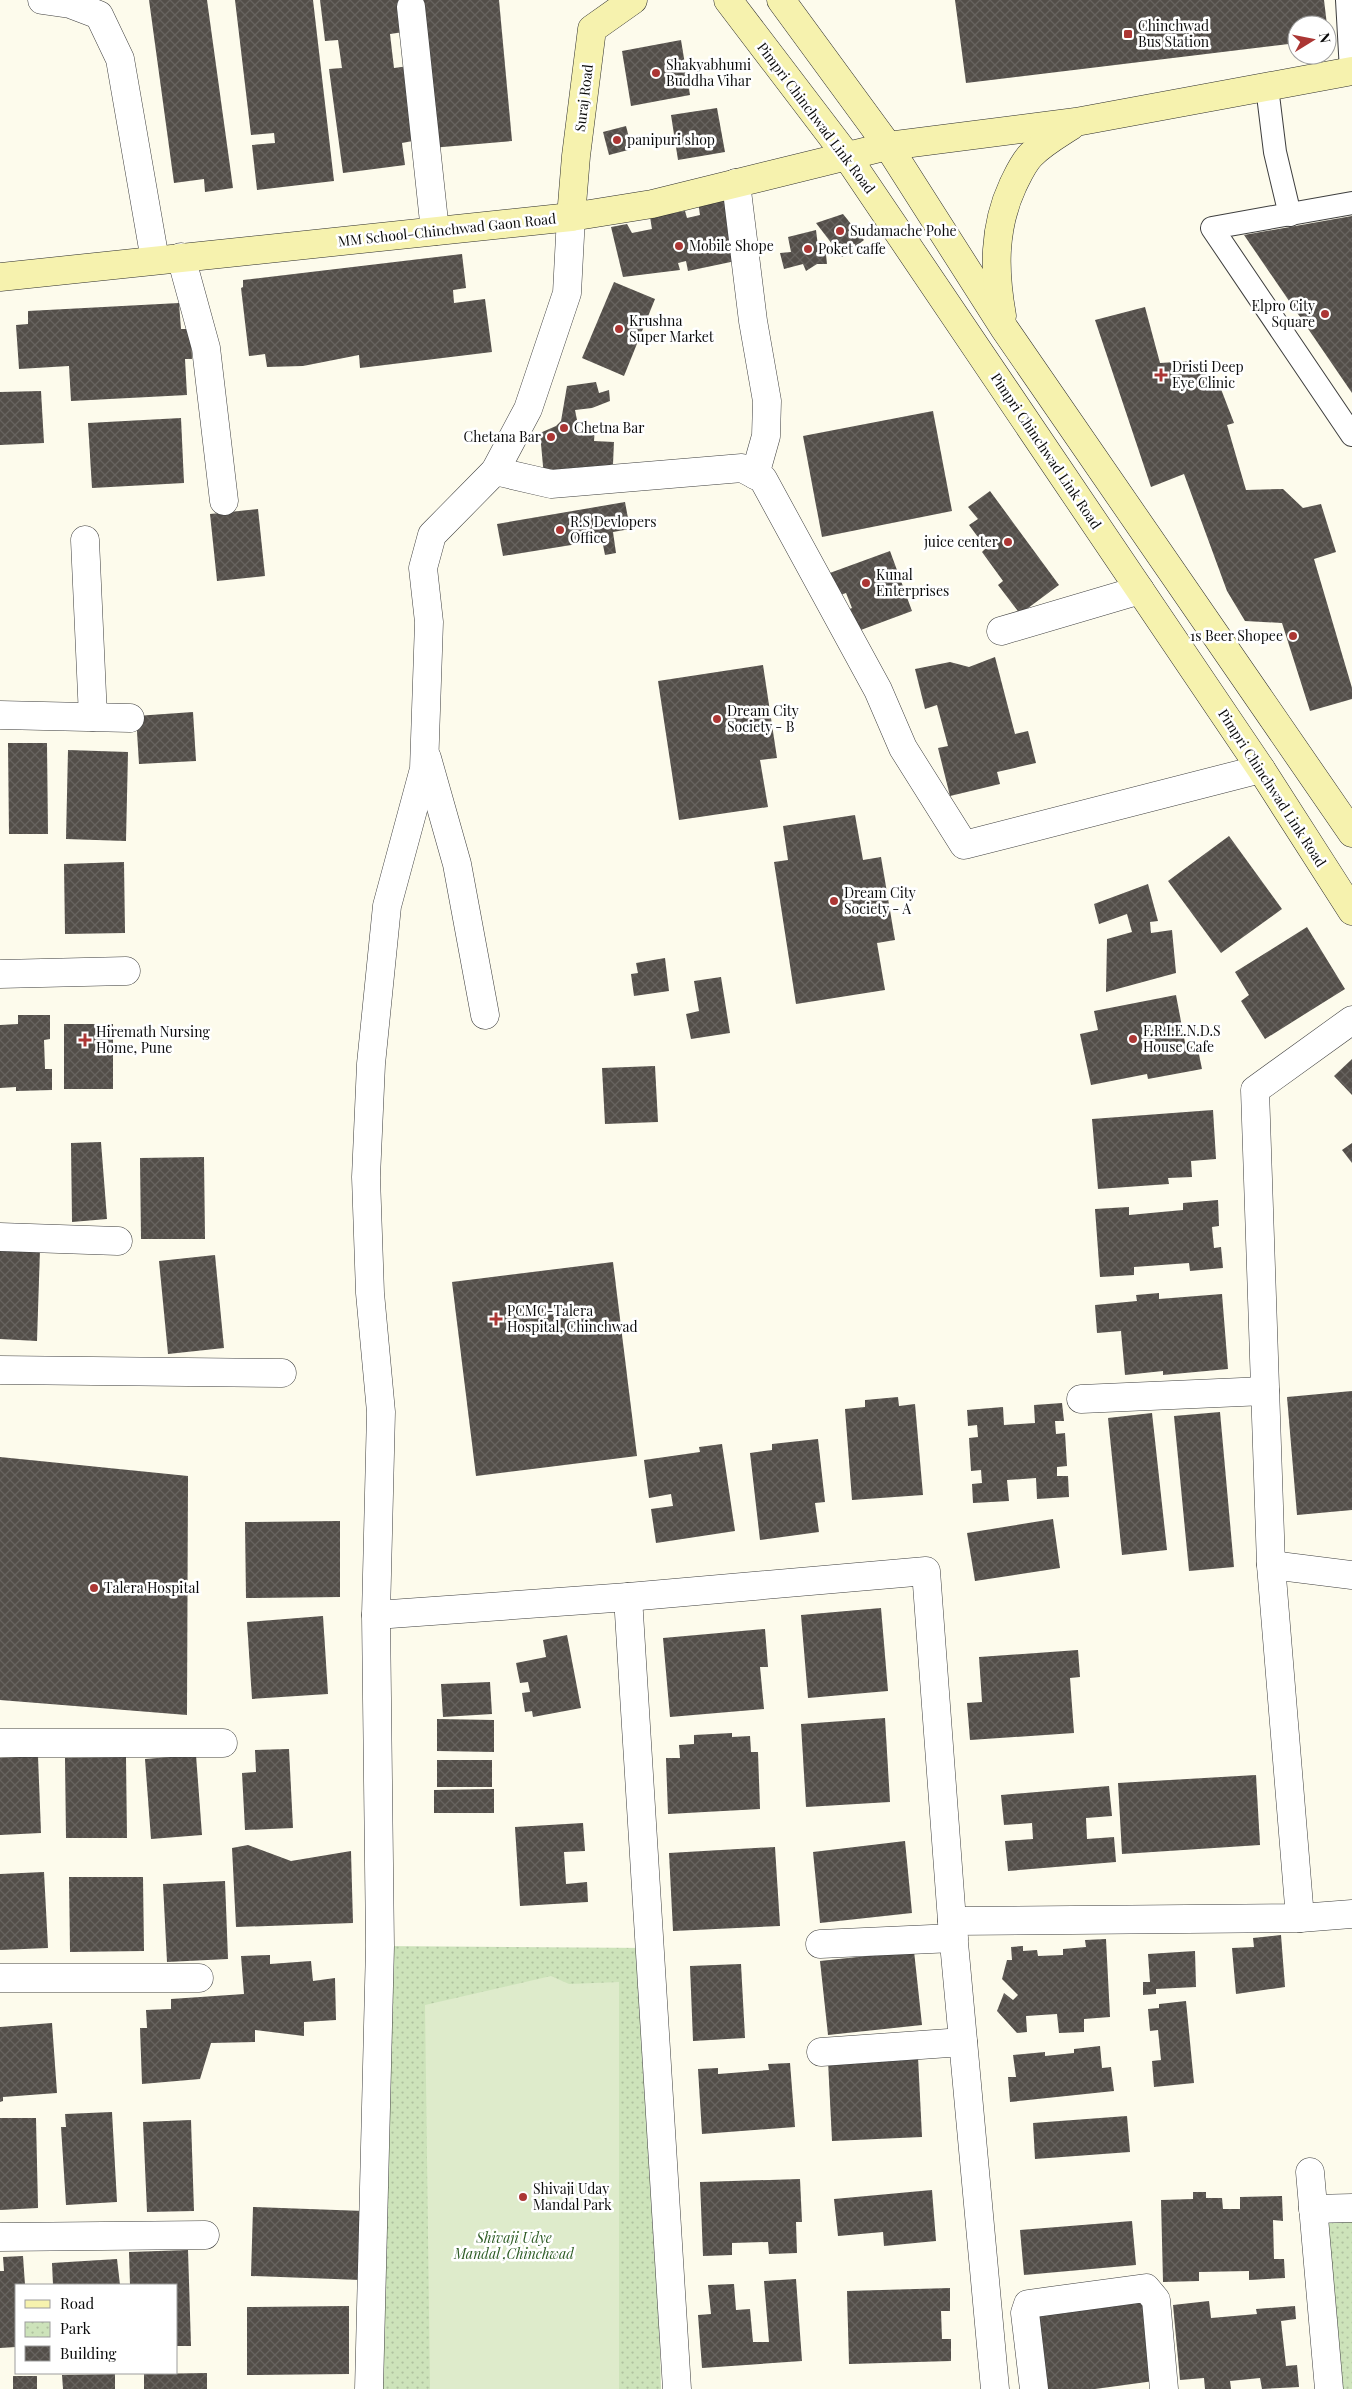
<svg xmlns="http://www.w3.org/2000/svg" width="1352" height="2389" viewBox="0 0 1352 2389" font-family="'Playfair Display',serif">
  <defs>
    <pattern id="park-dots" width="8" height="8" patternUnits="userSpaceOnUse" patternTransform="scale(1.25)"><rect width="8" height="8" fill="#cde3ba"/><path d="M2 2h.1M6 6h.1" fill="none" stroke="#afc19f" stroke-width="1.8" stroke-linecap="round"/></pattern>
    <pattern id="building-cross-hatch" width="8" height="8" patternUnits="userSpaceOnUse" patternTransform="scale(1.25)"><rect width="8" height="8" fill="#534e49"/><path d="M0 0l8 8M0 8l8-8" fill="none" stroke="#67635f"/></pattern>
  </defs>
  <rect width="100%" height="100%" fill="#fdfbec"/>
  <!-- park -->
  <g fill="url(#park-dots)">
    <path d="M380,1946L650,1948L661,2389H369Z"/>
    <path d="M1326,2194H1352V2389H1340Z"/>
  </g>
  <!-- pitch -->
  <path fill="#deebcb" d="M551,1976L569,1984L619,1982V2389H430L425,2005Z"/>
  <!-- building -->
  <g fill="url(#building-cross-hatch)">
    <path d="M149,0H207L233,188L205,192L204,179L174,183Z"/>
    <path d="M235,0H313L334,181L257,190L252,145L275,143L274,133L251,135Z"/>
    <path d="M320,0H400L404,32L390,34L394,68L409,66L418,140L402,143L405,165L343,173L329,69L342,68L338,40L325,41Z"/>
    <path d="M418,0H499L512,141L431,148Z"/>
    <path d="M955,0H1324L1327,25H1297V43L966,83Z"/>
    <path d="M681,40L690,95L631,106L622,51Z"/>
    <path d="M717,108L725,152L678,160L671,115Z"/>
    <path d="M626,126L632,149L609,155L603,132Z"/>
    <path d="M732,195L745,259L688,271L686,261L678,263L680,270L623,277L611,227L627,224L632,233L652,229L650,217L685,211L687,218L700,215L698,202Z"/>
    <path d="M843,214L864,240L842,257L816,223Z"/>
    <path d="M1352,216V393L1244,235Z"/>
    <path d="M816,230L818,246L825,245L827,264H817L806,271L803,264L784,269L780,253L791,252L788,237Z"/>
    <path d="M462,254L466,288L453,290L454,303L485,299L492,352L360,368L359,355L303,366L267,367L265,354L249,356L241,288L243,287V280Z"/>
    <path d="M614,282L655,299L624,376L582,358Z"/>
    <path d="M179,303L181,329H191L192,359H185L187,395L71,401L69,366L19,369L16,325L28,324V311Z"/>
    <path d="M1145,307L1160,363L1192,361L1221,389L1234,423L1227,425L1246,490L1283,489L1303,508L1321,504L1336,552L1314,559L1352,688V699L1310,711L1282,623L1245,621L1227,591L1184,474L1151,487L1095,320Z"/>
    <path d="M596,382L599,393L609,390L610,401L592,408L575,410L579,430L595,427L594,441L614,442L613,464L586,473L544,477L540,433L556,426L561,421L567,386Z"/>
    <path d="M41,391L44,443L0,445V392Z"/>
    <path d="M933,411L952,511L822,537L803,436Z"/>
    <path d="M181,418L184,483L92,488L88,423Z"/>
    <path d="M990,491L1059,585L1020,614L998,585L1003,581L982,552L986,548L969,525L978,519L968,507Z"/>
    <path d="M625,502L630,529L613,532L616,553L605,555L602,540L503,556L497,524Z"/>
    <path d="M258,509L265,576L217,581L210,514Z"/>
    <path d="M890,551L912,611L850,634L842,612L852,608L846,593L835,597L827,574Z"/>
    <path d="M995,657L1015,734L1028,731L1036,763L997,772L1000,784L950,796L938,748L948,746L937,705L925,709L915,669L950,662L969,667Z"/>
    <path d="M763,665L777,758L760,760L768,807L679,820L658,681Z"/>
    <path d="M193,712L196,761L139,764L136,716Z"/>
    <path d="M8,743H47L48,834H9Z"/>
    <path d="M68,750L128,752L126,841L66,839Z"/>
    <path d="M855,815L863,860L881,857L895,940L877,943L885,990L796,1004L774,862L788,860L783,826Z"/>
    <path d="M1229,836L1282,909L1221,953L1168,881Z"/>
    <path d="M124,862L125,933L65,934L64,864Z"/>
    <path d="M1148,884L1158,921L1150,922L1151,933L1172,930L1176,973L1106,992L1107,939L1132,932L1127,914L1099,924L1094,904Z"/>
    <path d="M1307,927L1345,989L1265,1039L1241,1001L1249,995L1235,972Z"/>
    <path d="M665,958L669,991L634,996L631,974L638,973L636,963Z"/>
    <path d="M721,977L730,1033L691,1039L686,1014L699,1011L694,981Z"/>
    <path d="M1176,995L1186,1048L1197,1045L1202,1069L1148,1079L1147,1074L1091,1085L1080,1034L1098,1030L1094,1011Z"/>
    <path d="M18,1015H50V1039L44,1040L45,1069H52V1090L16,1091V1087L0,1088V1025L18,1024Z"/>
    <rect x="64" y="1024" width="49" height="65"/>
    <path d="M1352,1059V1095L1334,1076Z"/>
    <path d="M655,1066L658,1122L605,1124L602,1068Z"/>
    <path d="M1213,1110L1216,1159L1191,1161L1192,1177L1168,1178L1169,1184L1098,1189L1092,1119Z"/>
    <path d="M101,1142L107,1219L72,1222L71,1143Z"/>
    <path d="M1352,1143V1163L1342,1150Z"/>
    <path d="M204,1157L205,1239H141L140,1158Z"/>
    <path d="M1218,1200L1219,1226L1212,1227L1214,1248L1221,1247L1223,1268L1190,1271L1189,1263L1134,1267V1275L1100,1277L1095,1209L1129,1207V1215L1183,1210V1203Z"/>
    <path d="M0,1248L40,1249L37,1341L0,1339Z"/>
    <path d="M215,1255L224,1348L168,1354L159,1261Z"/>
    <path d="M613,1262L637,1456L476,1476L452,1282Z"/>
    <path d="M1159,1293V1299L1222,1294L1228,1369L1163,1375V1371L1125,1375L1121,1331L1097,1333L1095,1305L1137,1301L1136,1295Z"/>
    <path d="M1352,1391V1510L1297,1515L1287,1397Z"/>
    <path d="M898,1397L899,1406L915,1404L923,1495L852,1500L845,1409L865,1407V1400Z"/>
    <path d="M1062,1403L1064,1421H1055L1056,1434L1065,1433L1067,1466L1057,1467V1476H1068L1069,1497L1037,1499L1036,1478L1007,1480L1009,1501L973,1503L972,1484L982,1483L981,1470L971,1471L969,1438L978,1437L977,1425L968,1426L967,1410L1003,1407L1004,1425L1035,1423L1034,1405Z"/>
    <path d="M1220,1412L1234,1567L1189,1571L1174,1416Z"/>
    <path d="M1152,1413L1167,1550L1122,1555L1108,1418Z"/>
    <path d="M818,1439L825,1502L815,1503L819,1532L760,1540L750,1453L772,1450V1444Z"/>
    <path d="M722,1444L735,1531L656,1543L651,1509L673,1506L671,1494L649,1498L644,1460L700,1452L699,1447Z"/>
    <path d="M0,1457L188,1476L187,1715L0,1700Z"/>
    <path d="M1053,1519L1060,1568L975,1581L967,1533Z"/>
    <path d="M340,1521V1597L246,1598L245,1522Z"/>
    <path d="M881,1608L888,1691L808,1698L801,1615Z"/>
    <path d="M323,1616L328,1694L252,1699L247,1622Z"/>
    <path d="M765,1629L768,1667H760L764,1709L670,1717L663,1638Z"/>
    <path d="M567,1635L581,1708L533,1717L532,1711L525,1712L522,1693L530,1692L528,1682L520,1683L516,1663L546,1657L543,1640Z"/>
    <path d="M1078,1650L1080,1677L1070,1678L1074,1733L970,1740L967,1703L982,1702L979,1657Z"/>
    <path d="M490,1682L492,1714L443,1717L441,1684Z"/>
    <path d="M885,1718L890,1802L806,1807L801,1724Z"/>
    <path d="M437,1719L494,1720V1752L437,1751Z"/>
    <path d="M732,1733V1737L750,1736L751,1752H758L760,1809L668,1814L666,1758H680L679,1745L694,1744V1735Z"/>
    <path d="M289,1749L293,1828L245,1830L242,1773L256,1772L255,1750Z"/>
    <path d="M196,1755L202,1835L151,1839L145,1759Z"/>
    <path d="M38,1756L41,1833L0,1835V1758Z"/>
    <path d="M126,1757L127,1838H66L65,1758Z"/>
    <rect x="437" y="1760" width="55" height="27"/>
    <path d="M1256,1775L1260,1845L1122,1854L1118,1783Z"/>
    <path d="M1109,1786L1112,1816L1086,1818L1087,1839L1114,1837L1116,1862L1008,1871L1005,1841L1033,1839L1032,1823L1004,1825L1001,1795Z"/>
    <path d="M494,1789V1813H434V1790Z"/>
    <path d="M583,1823L585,1851L564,1852L566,1884L587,1882L588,1902L520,1906L515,1827Z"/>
    <path d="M905,1841L912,1913L820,1923L813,1852Z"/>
    <path d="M248,1845L291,1861L351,1851L353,1923L236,1927L232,1848Z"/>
    <path d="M775,1847L780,1926L673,1931L669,1853Z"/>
    <path d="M44,1872L48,1948L0,1950V1874Z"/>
    <path d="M69,1877H143L144,1951L70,1952Z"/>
    <path d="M225,1881L228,1959L167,1962L163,1884Z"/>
    <path d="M1281,1935L1285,1987L1236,1994L1232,1948L1254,1947L1253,1938Z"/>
    <path d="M1106,1939L1110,2017L1084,2019V2032L1059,2033L1057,2014L1026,2016L1027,2032L1017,2033L997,2011L1004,1993L1013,2000L1018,1995L1002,1979L1007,1960H1012L1011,1947L1023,1946V1951L1037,1950L1038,1956L1063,1955V1949L1086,1947L1085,1940Z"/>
    <path d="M914,1951L922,2025L828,2035L820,1961Z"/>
    <path d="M1195,1951L1196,1987L1156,1989V1994L1143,1995V1982H1150L1148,1954Z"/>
    <path d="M270,1955V1964L311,1961L313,1981L335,1978L336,2020L304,2022V2036L255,2030V2042L211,2043L200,2079L142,2084L140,2028H147L146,2010L171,2009V1999L244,1994L241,1956Z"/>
    <path d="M741,1964L745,2038L693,2041L690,1966Z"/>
    <path d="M1186,2001L1194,2083L1154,2087L1152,2061L1161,2060L1158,2030L1150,2031L1148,2009L1159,2008V2004Z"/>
    <path d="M52,2023L57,2093L3,2097V2101L0,2102V2027Z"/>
    <path d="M1100,2046L1102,2068L1111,2067L1114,2091L1010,2102L1008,2077H1016L1013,2055L1045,2052V2056L1074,2053V2049Z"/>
    <path d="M918,2057L922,2137L832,2141L828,2061Z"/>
    <path d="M790,2063L795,2127L702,2134L698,2069L718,2068V2074L769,2070L768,2064Z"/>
    <path d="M112,2112L117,2202L66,2205L61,2127H66L65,2114Z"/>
    <path d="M1127,2116L1130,2152L1035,2159L1033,2123Z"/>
    <path d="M0,2118H36L38,2208L0,2210Z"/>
    <path d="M191,2120L194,2211L147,2212L143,2122Z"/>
    <path d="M800,2179L802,2222H796L797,2253L769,2254L768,2242L732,2243V2255L703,2256L700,2182Z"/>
    <path d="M932,2190L936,2241L884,2246L883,2232L838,2236L834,2199Z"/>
    <path d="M1193,2192H1206V2198H1222L1223,2209H1240V2197L1282,2196L1283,2221L1273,2220L1274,2259H1284L1285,2278L1249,2280V2271L1199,2272V2281L1163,2282L1161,2200L1193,2199Z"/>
    <path d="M253,2207L364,2211L361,2280L251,2276Z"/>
    <path d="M1132,2221L1136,2265L1024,2275L1020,2230Z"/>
    <path d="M188,2250L191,2346H176V2285H130L129,2252Z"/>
    <path d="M23,2256L25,2285H16V2347L0,2348V2271H4L3,2257Z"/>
    <path d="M117,2259L120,2285H53L52,2263Z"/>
    <path d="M796,2279L802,2361L702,2368L698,2315L711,2314L708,2285L734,2284L736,2310L750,2309L753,2342H769L764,2281Z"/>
    <path d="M950,2288V2311H941L942,2339H951V2361L849,2364L847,2291Z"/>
    <path d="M1143,2297L1154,2381L1095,2389H1044L1034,2311Z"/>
    <path d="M1209,2301L1211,2318L1257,2314L1256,2309L1295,2306L1296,2319L1281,2321L1286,2366L1297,2365L1299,2387L1262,2389L1260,2378L1230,2381L1231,2389H1205L1204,2378L1180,2380L1173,2305Z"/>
    <path d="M349,2306V2374L247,2375V2307Z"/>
    <path d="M207,2373V2389H144V2374Z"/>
    <path d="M115,2374V2389H63L62,2375Z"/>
    <rect x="13" y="2376" width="24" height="13"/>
  </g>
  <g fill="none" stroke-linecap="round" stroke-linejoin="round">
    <defs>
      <g id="lane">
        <path d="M1347,0L1351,71"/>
        <path d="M1267,87L1275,152L1290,215"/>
        <path d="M1352,203L1212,228L1352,435"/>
      </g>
      <g id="street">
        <path d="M42,0L70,4L99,15L120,59L155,260"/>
        <path d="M411,7L435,231"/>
        <path d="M736,183L753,321L767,401L766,436L755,475"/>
        <path d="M181,257L206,348L224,501"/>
        <path d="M495,471L551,484L742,468L763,479L878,690L903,748L964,845L1261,769"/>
        <path d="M85,540L93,717"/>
        <path d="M1001,631L1140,590"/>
        <path d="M0,715L130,718"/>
        <path d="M427,758L457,864L485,1015"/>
        <path d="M0,974L126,971"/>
        <path d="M0,1237L118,1241"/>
        <path d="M0,1370L282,1373"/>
        <path d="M1081,1399L1265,1391"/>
        <path d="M1271,1565L1352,1575"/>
        <path d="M628,1597L677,2389"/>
        <path d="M376,1615L628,1597L926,1571L952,1921L995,2389"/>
        <path d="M0,1743H223"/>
        <path d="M1300,1918L1271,1565L1255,1090L1352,1020"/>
        <path d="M952,1921L1300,1918L1352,1914"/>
        <path d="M820,1944L954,1938"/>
        <path d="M0,1978H199"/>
        <path d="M821,2052L963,2042"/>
        <path d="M1310,2172L1329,2389"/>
        <path d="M1313,2209L1352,2208"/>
        <path d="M0,2237L205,2235"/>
        <path d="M369,2389L380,1946L376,1615L381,1412L370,1293L366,1177L371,1064L387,906L424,769L429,622L423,568L432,535L495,471L528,409L567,293L571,217"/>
        <path d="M1034,2389L1025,2313L1028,2304L1146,2288L1156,2300L1164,2389"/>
      </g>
      <g id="secondary">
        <path d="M728,0L846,155L1261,769L1352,911"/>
        <path d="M781,0L888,146L1004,328L1352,833"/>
        <path d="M571,217L576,156L592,29L633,0"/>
        <path d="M0,277L571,217L652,204L888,146L1076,122L1352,71"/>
        <path d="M1002,316C994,271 993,228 1013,185C1018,175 1023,163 1031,155C1043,143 1057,135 1071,126"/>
      </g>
    </defs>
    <!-- lane casing -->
    <use href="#lane" stroke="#3e3e3e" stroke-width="24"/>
    <!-- street casing -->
    <use href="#street" stroke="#3e3e3e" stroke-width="29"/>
    <!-- secondary casing -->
    <use href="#secondary" stroke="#2d2d2d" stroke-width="29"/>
    <!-- lane -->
    <use href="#lane" stroke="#fff" stroke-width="22"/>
    <!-- street -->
    <use href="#street" stroke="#fff" stroke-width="28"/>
    <!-- secondary -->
    <use href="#secondary" stroke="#f6f2ae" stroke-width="28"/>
  </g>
  <!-- markers -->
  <g fill="#ab3634" stroke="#fff" stroke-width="2">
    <rect x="1123" y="29" width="10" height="10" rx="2.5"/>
    <circle cx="656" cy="73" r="5"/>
    <circle cx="617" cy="140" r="5"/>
    <circle cx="840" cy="231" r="5"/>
    <circle cx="679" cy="246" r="5"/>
    <circle cx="808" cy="249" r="5"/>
    <circle cx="1325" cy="314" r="5"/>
    <circle cx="619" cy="329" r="5"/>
    <path d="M1158.5 367.5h5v5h5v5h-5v5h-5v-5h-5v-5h5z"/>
    <circle cx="564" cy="428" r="5"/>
    <circle cx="551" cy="437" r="5"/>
    <circle cx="560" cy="530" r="5"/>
    <circle cx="1008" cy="542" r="5"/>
    <circle cx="866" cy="583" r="5"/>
    <circle cx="1293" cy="636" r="5"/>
    <circle cx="717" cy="719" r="5"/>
    <circle cx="834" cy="901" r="5"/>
    <circle cx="1133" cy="1039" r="5"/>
    <path d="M82.5 1032.5h5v5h5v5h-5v5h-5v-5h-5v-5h5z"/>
    <path d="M493.5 1311.5h5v5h5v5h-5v5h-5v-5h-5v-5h5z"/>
    <circle cx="94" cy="1588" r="5"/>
    <circle cx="523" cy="2197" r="5"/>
  </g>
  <g text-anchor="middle" stroke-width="5" stroke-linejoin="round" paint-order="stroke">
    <!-- poi labels -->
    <g font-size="14" fill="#0b0b0b" stroke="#fff" text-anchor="start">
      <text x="1138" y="31">Chinchwad<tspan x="1138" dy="16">Bus Station</tspan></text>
      <text x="666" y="70">Shakyabhumi<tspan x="666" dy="16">Buddha Vihar</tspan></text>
      <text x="627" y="145">panipuri shop</text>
      <text x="850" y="236">Sudamache Pohe</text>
      <text x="689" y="251">Mobile Shope</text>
      <text x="818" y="254">Poket caffe</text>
      <text x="1315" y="311" text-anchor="end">Elpro City<tspan x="1315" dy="16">Square</tspan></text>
      <text x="629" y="326">Krushna<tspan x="629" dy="16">Super Market</tspan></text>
      <text x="1172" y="372">Dristi Deep<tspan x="1172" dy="16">Eye Clinic</tspan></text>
      <text x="574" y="433">Chetna Bar</text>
      <text x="541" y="442" text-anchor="end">Chetana Bar</text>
      <text x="570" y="527">R.S Devlopers<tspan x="570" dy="16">Office</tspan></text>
      <text x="998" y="547" text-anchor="end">juice center</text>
      <text x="876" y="580">Kunal<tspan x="876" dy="16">Enterprises</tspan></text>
      <text x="1283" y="641" text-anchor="end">1s Beer Shopee</text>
      <text x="727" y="716">Dream City<tspan x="727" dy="16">Society - B</tspan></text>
      <text x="844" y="898">Dream City<tspan x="844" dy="16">Society - A</tspan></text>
      <text x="1143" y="1036">F.R.I.E.N.D.S<tspan x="1143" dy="16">House Cafe</tspan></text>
      <text x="96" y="1037">Hiremath Nursing<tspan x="96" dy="16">Home, Pune</tspan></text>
      <text x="507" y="1316">PCMC-Talera<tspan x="507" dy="16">Hospital, Chinchwad</tspan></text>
      <text x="104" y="1593">Talera Hospital</text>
      <text x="533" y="2194">Shivaji Uday<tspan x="533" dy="16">Mandal Park</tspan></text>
    </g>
    <!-- street labels -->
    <g font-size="14" fill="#0b0b0b" stroke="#fff">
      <text transform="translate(584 98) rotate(-83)" y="5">Suraj Road</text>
      <text transform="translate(816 118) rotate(53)" y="5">Pimpri Chinchwad Link Road</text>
      <text transform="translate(447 230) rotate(-6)" y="5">MM School-Chinchwad Gaon Road</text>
      <text transform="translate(1046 451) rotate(56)" y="5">Pimpri Chinchwad Link Road</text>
      <text transform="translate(1272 788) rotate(57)" y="5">Pimpri Chinchwad Link Road</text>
    </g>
    <!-- park labels -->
    <g font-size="14" font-style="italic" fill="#2c5b24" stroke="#fff">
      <text x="514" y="2243">Shivaji Udye<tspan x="514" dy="16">Mandal ,Chinchwad</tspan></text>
    </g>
  </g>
  <!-- legend -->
  <rect x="15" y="2284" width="162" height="90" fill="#ffffff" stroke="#9d9d9d"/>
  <rect x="25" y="2300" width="25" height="8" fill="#f6f2ae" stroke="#9d9d9d"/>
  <text x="60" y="2309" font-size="15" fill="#0b0b0b">Road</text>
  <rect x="25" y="2322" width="25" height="15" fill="url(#park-dots)" stroke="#9d9d9d"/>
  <text x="60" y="2334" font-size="15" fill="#0b0b0b">Park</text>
  <rect x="25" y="2346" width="25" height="15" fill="url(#building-cross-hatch)" stroke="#9d9d9d"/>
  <text x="60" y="2359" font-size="15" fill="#0b0b0b">Building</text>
  <!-- north arrow -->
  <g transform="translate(1312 40) rotate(80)"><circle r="24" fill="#ffffff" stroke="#9d9d9d"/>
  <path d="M0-4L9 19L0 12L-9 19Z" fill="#ab3634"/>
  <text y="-8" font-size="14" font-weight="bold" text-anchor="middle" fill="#0b0b0b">N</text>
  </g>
</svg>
